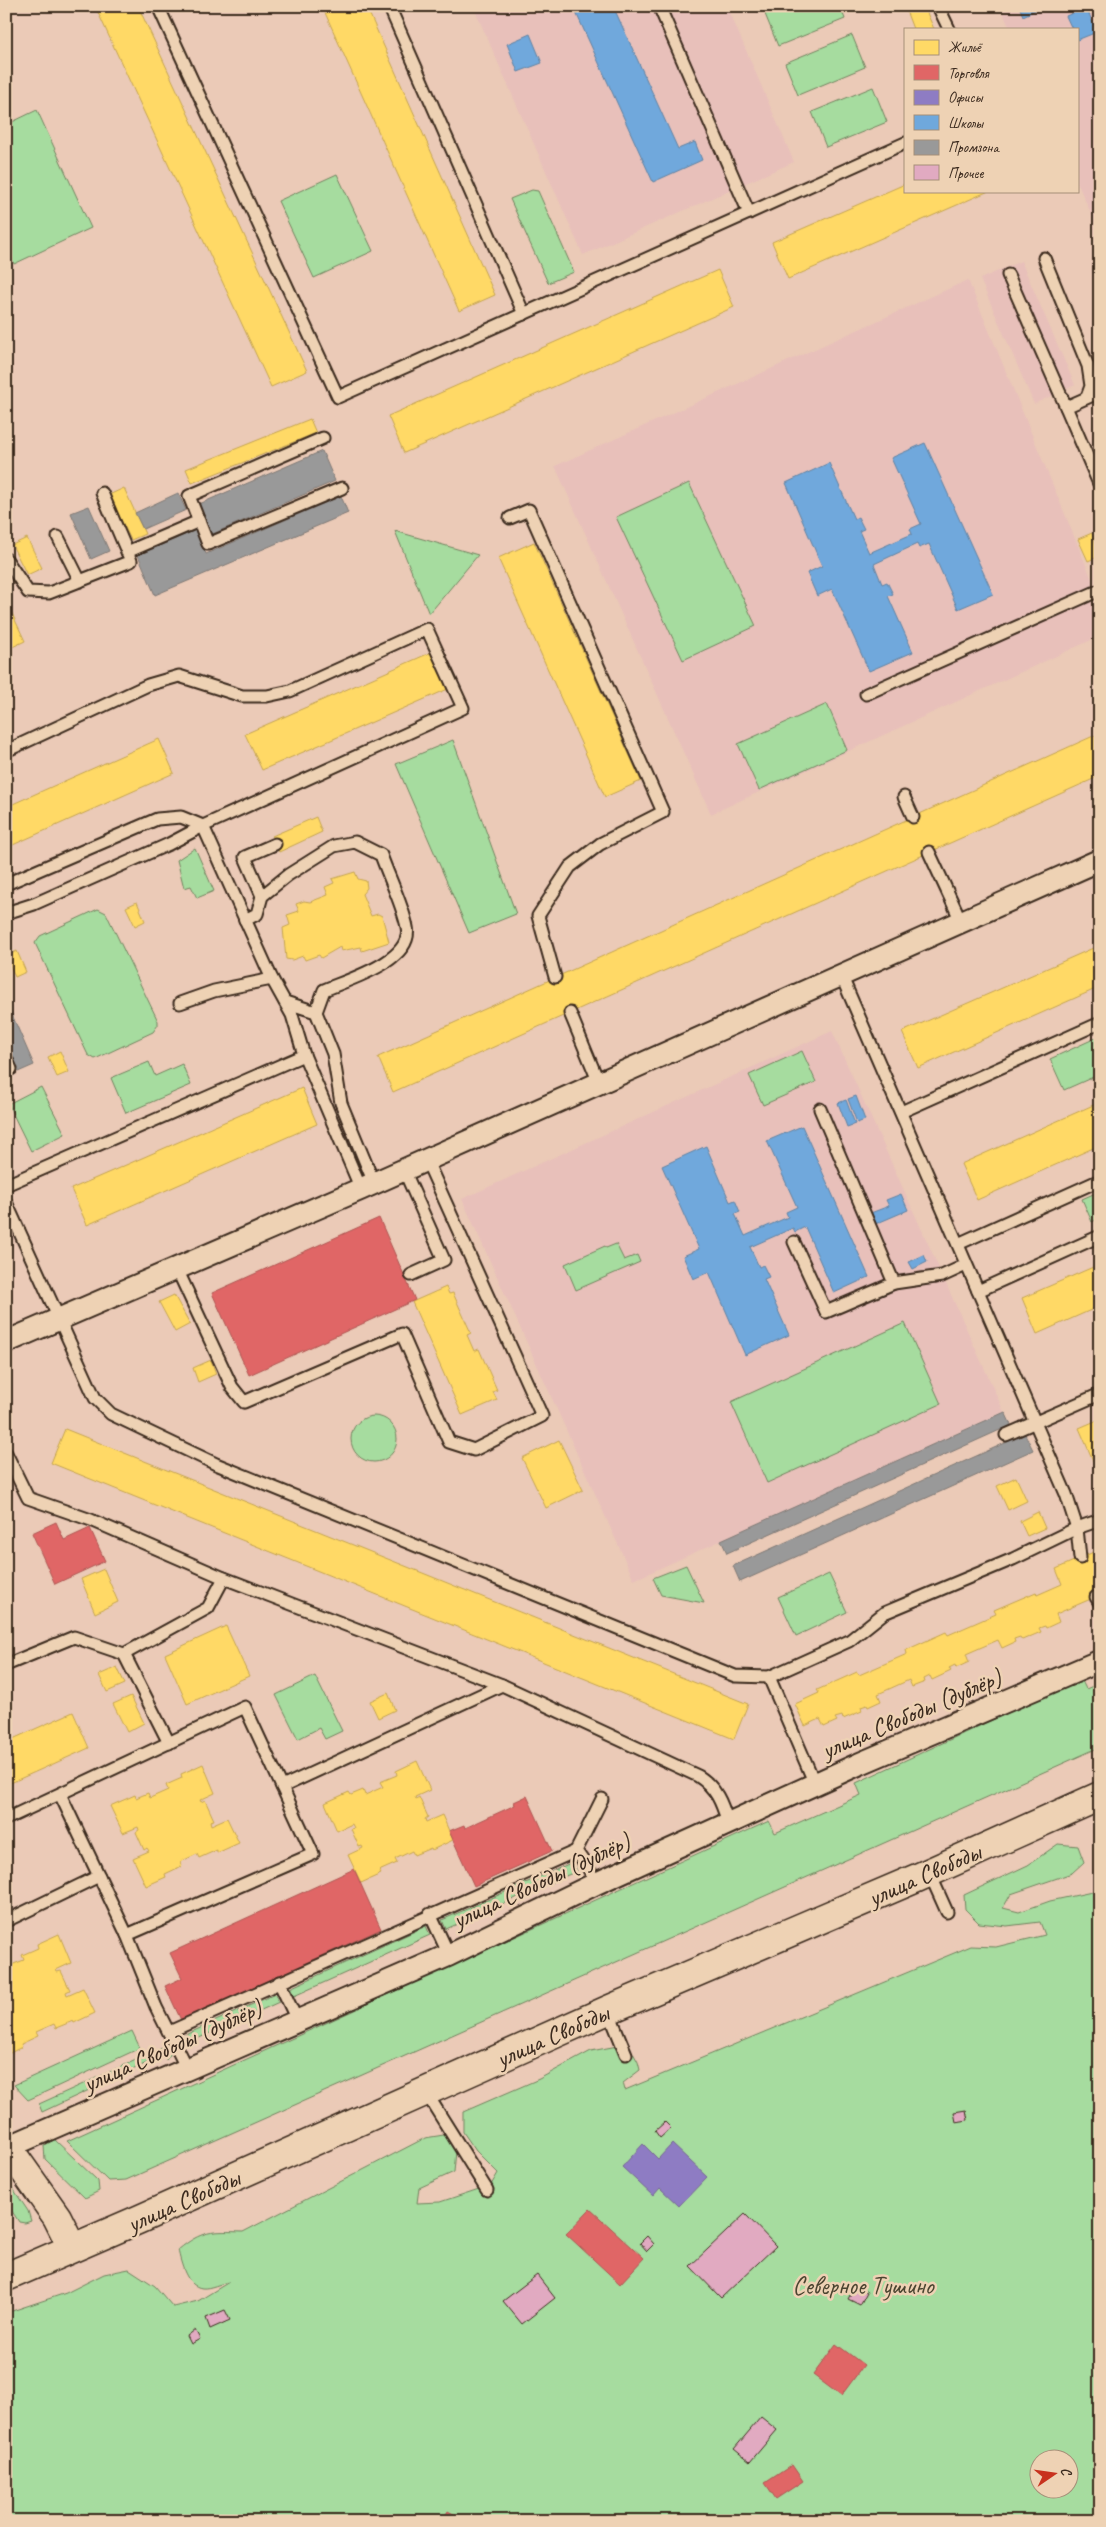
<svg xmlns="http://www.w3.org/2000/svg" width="1106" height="2527" viewBox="0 0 1106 2527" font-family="Caveat,sans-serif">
  <rect width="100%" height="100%" fill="#ebcab7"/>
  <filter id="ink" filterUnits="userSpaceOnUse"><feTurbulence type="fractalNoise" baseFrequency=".02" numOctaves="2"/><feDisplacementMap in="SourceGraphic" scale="10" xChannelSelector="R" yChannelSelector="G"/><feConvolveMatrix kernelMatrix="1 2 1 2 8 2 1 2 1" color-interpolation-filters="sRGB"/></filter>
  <g filter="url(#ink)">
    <!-- built -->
    <g fill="#e8c0ba">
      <path d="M473,6H727L794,162L583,255Z"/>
      <path d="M1000,6H1100V234L1077,182V29H1010Z"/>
      <path d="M1021,261L1075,385L1034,404L980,279Z"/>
      <path d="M968,280L1100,599V636L711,814L555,466Z"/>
      <path d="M832,1031L1004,1412L634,1580L462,1199Z"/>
    </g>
    <!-- green -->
    <g fill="#a6dc9f" stroke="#70835e" fill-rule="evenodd">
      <path d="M784,6H840L845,19L778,46L765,14Z"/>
      <path d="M852,35L865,67L798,95L785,63Z"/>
      <path d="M873,87L887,122L826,147L812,112Z"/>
      <path d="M37,110L91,228L14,264L6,246V125Z"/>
      <path d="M337,174L373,251L314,278L278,201Z"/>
      <path d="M532,190L538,191L574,272L548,283L510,199Z"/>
      <path d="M689,483L756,626L683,660L616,517Z"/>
      <path d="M395,531L478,555L429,614Z"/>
      <path d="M827,704L847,750L759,790L738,744Z"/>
      <path d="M453,740L516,914L469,933L396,764Z"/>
      <path d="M195,848L214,891L197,898L191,886L184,888L177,860Z"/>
      <path d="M98,909L106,913L158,1021V1025L153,1032L95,1059L88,1055L35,943L40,936Z"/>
      <path d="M1100,1036V1074L1064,1090L1050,1059Z"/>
      <path d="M802,1051L816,1082L763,1105L749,1075Z"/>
      <path d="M149,1062L155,1076L182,1064L191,1085L126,1113L111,1078Z"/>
      <path d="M41,1087L65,1134L31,1151L8,1104Z"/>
      <path d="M1100,1191V1218L1092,1222L1082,1199Z"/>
      <path d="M616,1244L624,1260L637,1255L640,1262L576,1290L565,1264L605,1246L606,1248Z"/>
      <path d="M905,1323L941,1404L767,1483L731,1402Z"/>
      <circle cx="374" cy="1439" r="23"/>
      <path d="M686,1565L704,1603L661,1595L653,1578Z"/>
      <path d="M829,1574L847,1612L796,1636L778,1597Z"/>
      <path d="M315,1676L342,1731L325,1739L319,1728L298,1739L276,1695Z"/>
      <path d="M1081,1679L1086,1689L1100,1683V1747L126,2180L108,2181L67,2141L769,1821L775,1833L861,1795L856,1783Z"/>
      <path d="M1058,1844L1078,1846L1084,1862L1072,1873L1011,1894L1003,1908L1019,1912L1050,1901L1092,1892L1100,1886V2521H6V2313L66,2293L104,2274L129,2269L155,2286L173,2307L198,2301L229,2282C221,2283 210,2289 202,2288C186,2286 181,2263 178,2250C202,2230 212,2231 243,2232L425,2138L450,2134L456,2151L454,2172L419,2188L417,2203L440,2202L491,2185L498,2173L476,2151L463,2132V2112L539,2079L591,2051L628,2044L638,2062L640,2070L623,2083L625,2090L971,1946L996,1947L1045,1935L1040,1922L1007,1926L979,1923L965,1909L964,1895L1028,1865ZM1038,2460H1068V2490H1038Z"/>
      <path d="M573,1862L577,1871L446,1929L442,1920Z"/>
      <path d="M426,1926L430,1935L294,1996L290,1988Z"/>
      <path d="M275,1994L279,2002L188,2043L185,2035Z"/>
      <path d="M132,2031L140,2048L28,2100L14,2085Z"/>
      <path d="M169,2045L172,2052L166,2060L164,2055L42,2112L39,2104Z"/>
      <path d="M54,2139L98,2181L99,2191L85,2198L45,2159L44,2146Z"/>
      <path d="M6,2178L28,2211L31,2221L25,2223L19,2222L6,2202Z"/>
    </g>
    <!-- homes -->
    <g fill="#ffd966" stroke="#c4a450">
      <path d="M95,6H138L307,371L271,387Z"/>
      <path d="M322,6H366L495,295L459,311Z"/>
      <path d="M909,6H924L934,29H913L905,8Z"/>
      <path d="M905,184V191H989L788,279L772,242Z"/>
      <path d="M718,270L734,307L404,453L388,416Z"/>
      <path d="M310,419L316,433L192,483L186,469Z"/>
      <path d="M124,488L145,534L131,540L109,495Z"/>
      <path d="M1092,533L1100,556L1088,561L1078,539Z"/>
      <path d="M27,538L42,568L27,575L12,545Z"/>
      <path d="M534,542L641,781L605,797L498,558Z"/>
      <path d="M6,601L25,641L6,650Z"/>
      <path d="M432,652L448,689L262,770L245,734Z"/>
      <path d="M1100,733V776L393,1092L378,1057Z"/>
      <path d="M159,739L174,773L6,848V807Z"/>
      <path d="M316,817L322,832L279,852L272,836Z"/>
      <path d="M355,872L358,879L366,881L367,888L362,894L371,916L378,914L382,916L389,942L362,951L361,947L341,951L340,947L321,958L319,955L305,960L303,956L292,960L286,959L283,928L290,925L287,915L299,911L296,904L304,901L310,902L328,895L325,887L334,883L332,879Z"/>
      <path d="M137,902L145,921L135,926L126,907Z"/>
      <path d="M1100,945V987L918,1068L902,1032Z"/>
      <path d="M17,951L26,972L15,977L6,956Z"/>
      <path d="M60,1051L69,1072L57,1077L48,1057Z"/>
      <path d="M302,1088L317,1124L87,1225L71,1189Z"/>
      <path d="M1100,1102V1145L977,1200L961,1164Z"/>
      <path d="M1100,1264V1306L1037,1334L1022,1298Z"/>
      <path d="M446,1287L449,1294L453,1293L471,1333L467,1335L474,1351L479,1349L497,1390L493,1392L497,1400L462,1415L412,1302Z"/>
      <path d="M174,1295L190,1324L175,1332L159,1302Z"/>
      <path d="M211,1360L216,1374L198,1382L193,1368Z"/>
      <path d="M1100,1419V1463L1095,1465L1079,1428Z"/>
      <path d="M65,1429L748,1704L734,1739L51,1463Z"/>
      <path d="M559,1440L583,1490L546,1508L522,1458Z"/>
      <path d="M1016,1477L1027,1501L1008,1510L997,1486Z"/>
      <path d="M1038,1512L1045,1528L1027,1536L1020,1521Z"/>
      <path d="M1100,1549V1595L1056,1614L1059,1622L1046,1628L1045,1626L1039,1628L1041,1632L1022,1640L1020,1637L1014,1639L1015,1642L1002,1648L998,1640L966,1654L969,1662L956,1668L955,1665L949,1668L951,1671L932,1680L930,1676L924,1679L925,1682L912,1687L909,1680L878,1694L881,1701L868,1707L867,1705L861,1707L862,1711L843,1719L842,1716L835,1718L837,1721L824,1727L820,1719L805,1726L795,1704L819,1693L817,1690L857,1672L859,1675L907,1654L906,1650L946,1632L948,1635L996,1614L994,1610L1036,1592L1037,1595L1062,1584L1056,1569Z"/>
      <path d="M104,1569L118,1602L95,1613L81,1579Z"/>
      <path d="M226,1626L249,1676L187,1704L165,1654Z"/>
      <path d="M117,1667L125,1684L107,1692L99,1675Z"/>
      <path d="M388,1693L395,1710L378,1718L370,1701Z"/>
      <path d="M131,1696L144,1723L127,1732L113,1704Z"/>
      <path d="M73,1712L89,1748L6,1785V1742Z"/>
      <path d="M417,1761L430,1790L415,1797L416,1799L419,1797L428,1817L425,1819L426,1822L442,1815L453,1840L432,1850L431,1848L414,1855L412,1851L395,1859L397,1863L379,1871L381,1874L361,1883L348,1855L363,1848L362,1846L359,1847L351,1829L354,1828L352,1824L337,1831L325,1803L349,1792L351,1795L363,1790L365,1795L383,1787L380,1782L397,1775L396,1771Z"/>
      <path d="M203,1764L215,1793L200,1800L201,1802L205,1800L214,1820L210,1821L211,1825L227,1818L239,1843L217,1853V1850L199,1858L197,1854L180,1862L182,1866L165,1874L166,1877L146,1886L133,1858L149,1851L147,1848L144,1850L136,1832L139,1830L138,1827L123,1833L110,1806L135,1795L136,1798L148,1793L150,1798L168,1790L166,1785L182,1778L181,1774Z"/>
      <path d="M59,1934L71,1963L56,1970L57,1972L61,1971L70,1990L66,1992L67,1995L83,1988L95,2013L74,2023L73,2021L56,2028L54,2024L36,2032L38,2036L21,2044L22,2047L6,2055V1967L24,1960L22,1955L38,1948L37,1944Z"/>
    </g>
    <!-- shops -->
    <g fill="#e06666" stroke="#ae5450">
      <path d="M379,1218L415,1300L249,1375L212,1293Z"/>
      <path d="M56,1522L64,1540L90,1528L105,1561L55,1584L32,1533Z"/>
      <path d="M527,1796L552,1851L474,1886L449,1831L464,1825L465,1828L515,1805L514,1802Z"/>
      <path d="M354,1869L381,1929L181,2020L165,1986L182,1978L170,1953Z"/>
      <path d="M590,2209L644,2258L620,2284L566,2234Z"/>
      <path d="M836,2344L864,2365L841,2396L813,2375Z"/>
      <path d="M792,2465L803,2481L776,2499L765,2483Z"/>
      <path d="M448,2511L464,2520V2521H442Z"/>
    </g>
    <!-- offices -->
    <path fill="#8e7cc3" stroke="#756392" d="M643,2144L658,2159L672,2144L707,2177L679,2206L660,2188L653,2196L622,2167Z"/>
    <!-- schools -->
    <g fill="#6fa8dc" stroke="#5f82a3">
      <path d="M573,6H613L678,149L695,142L702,160L653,182Z"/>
      <path d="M1019,6H1042V7L1023,16Z"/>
      <path d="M1086,7L1097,32L1077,40V29H1072L1066,16Z"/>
      <path d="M530,34L542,63L518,72L507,44Z"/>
      <path d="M925,443L993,594L958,609L929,544L919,548L917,544L874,564L882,584L887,582L893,594L888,596L913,652L869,671L832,589L817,596L807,573L822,566L786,483L829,463L854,519L858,517L864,529L859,531L869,553L912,534L910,529L921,524L891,458Z"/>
      <path d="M856,1096L865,1120L857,1123L848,1099Z"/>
      <path d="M846,1100L855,1124L847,1127L838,1103Z"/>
      <path d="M802,1126L869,1277L834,1293L805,1227L795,1232L793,1228L750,1247L759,1267L763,1265L769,1277L764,1279L789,1335L745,1355L709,1272L693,1279L683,1256L699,1249L662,1166L706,1146L730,1202L735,1200L740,1212L735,1214L745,1236L788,1217L786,1212L797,1207L767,1141Z"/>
      <path d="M901,1194L908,1210L873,1225L868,1214L889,1206L886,1200Z"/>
      <path d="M924,1255L927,1262L913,1269L909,1262Z"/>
    </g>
    <!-- industry -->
    <g fill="#999" stroke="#7d7874">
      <path d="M322,451L335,481L210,535L197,505Z"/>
      <path d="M178,493L186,510L143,529L135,513Z"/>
      <path d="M341,496L348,513L155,595L138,555L196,530L206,554Z"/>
      <path d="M89,506L109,551L91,559L71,513Z"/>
      <path d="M6,1001L34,1065L18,1072L6,1044Z"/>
      <path d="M1005,1412L1011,1425L727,1553L721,1540Z"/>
      <path d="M1025,1434L1033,1450L740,1582L733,1566Z"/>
    </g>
    <!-- building -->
    <g fill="#e1aac1" stroke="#3b2a1e">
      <path d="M966,2110L968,2120L956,2122L954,2112Z"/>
      <path d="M665,2122L671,2128L660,2138L655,2131Z"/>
      <path d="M745,2214L776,2246L721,2298L690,2266Z"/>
      <path d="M647,2236L654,2244L647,2251L640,2243Z"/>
      <path d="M537,2275L555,2298L522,2324L503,2301Z"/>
      <path d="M855,2286L867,2292L860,2305L848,2299Z"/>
      <path d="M225,2310L230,2320L210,2329L206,2318Z"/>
      <path d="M195,2330L200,2339L191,2344L187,2336Z"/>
      <path d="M761,2417L777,2430L750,2462L734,2449Z"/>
    </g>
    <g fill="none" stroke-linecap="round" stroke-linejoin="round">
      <defs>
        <g id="lane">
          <path d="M158,6L338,397L905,143"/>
          <path d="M389,6L524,314"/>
          <path d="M659,6L749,213"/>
          <path d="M938,6L949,29"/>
          <path d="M1044,258L1088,366L1091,386L1087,397"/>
          <path d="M1008,275L1066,407"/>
          <path d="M1100,392L1066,407L1100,486"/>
          <path d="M323,438L189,496L208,544L342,488"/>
          <path d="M510,518L529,510L663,812L600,844L570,867L538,916L555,977"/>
          <path d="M58,537L80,581"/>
          <path d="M127,552L199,521"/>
          <path d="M6,559L28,592L49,593L131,561L102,493"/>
          <path d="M866,694L1100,590"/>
          <path d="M6,751L148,685L179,676L242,696H267L290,691L427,629L463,708L203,826L169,844L34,904L6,913"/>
          <path d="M904,797L913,817"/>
          <path d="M929,852L961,921"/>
          <path d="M6,884L157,819L181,817L203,826L272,979L292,1015L304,1055"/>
          <path d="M262,896L245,857L275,844"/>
          <path d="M245,920L257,914L262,896L288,875L334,846L355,842L381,855C389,878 402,903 407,927C414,961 347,980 324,990L316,1012"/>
          <path d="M841,975L1066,1494L1077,1528L1080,1558"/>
          <path d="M285,1002L316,1012L333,1054L341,1103L374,1183"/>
          <path d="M180,1003L214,991L272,979"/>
          <path d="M570,1013L599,1083"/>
          <path d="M6,1058L11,1069"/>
          <path d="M820,1109L894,1283"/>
          <path d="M901,1112L1100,1023"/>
          <path d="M404,1170L444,1260L411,1275"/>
          <path d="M6,1185L304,1055L361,1189"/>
          <path d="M6,1202L95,1398L111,1414L216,1464L735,1676L769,1677L849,1641L884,1613L1013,1559L1077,1528L1100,1520"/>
          <path d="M794,1242L826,1312L894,1283L942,1276L966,1265"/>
          <path d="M958,1244L1100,1180"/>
          <path d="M176,1267L232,1387L244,1402L402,1334L449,1442L474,1450L542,1416L426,1159"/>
          <path d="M978,1291L1100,1236"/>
          <path d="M1006,1435L1100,1394"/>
          <path d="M6,1453L28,1498L91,1520L224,1578L502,1685L698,1776C716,1787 722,1803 728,1823"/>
          <path d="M1096,1597L1100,1603"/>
          <path d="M124,1654L169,1743"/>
          <path d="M6,1665L74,1637L124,1654L208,1608L224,1578"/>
          <path d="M769,1677L815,1784"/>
          <path d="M282,1787L502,1685"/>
          <path d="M6,1819L245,1707L313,1854L127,1935L60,1794"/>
          <path d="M929,1872L947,1912"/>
          <path d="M595,1884L590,1871L576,1851L602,1799"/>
          <path d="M430,1914L449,1955"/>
          <path d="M6,1921L99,1876"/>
          <path d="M127,1935L156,2007L187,2069"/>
          <path d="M279,1982L297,2020"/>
          <path d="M608,2010L626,2054"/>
          <path d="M169,2032L576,1851"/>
          <path d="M425,2091L487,2190"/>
        </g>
        <g id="street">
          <path d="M6,1342L361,1189L1100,860"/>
          <path d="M6,2148L449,1955L595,1884L859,1764L1100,1661"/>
        </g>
        <g id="secondary">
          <path d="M6,2145L57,2217L72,2247"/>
          <path d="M6,2277L140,2219L608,2010L917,1878L1100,1796"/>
        </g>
      </defs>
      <!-- lane casing -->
      <use href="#lane" stroke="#3b2a1e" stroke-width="15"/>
      <!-- street casing -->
      <use href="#street" stroke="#3b2a1e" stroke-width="25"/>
      <!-- secondary casing -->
      <use href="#secondary" stroke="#3b2a1e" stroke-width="31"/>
      <!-- lane -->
      <use href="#lane" stroke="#eed2b4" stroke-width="11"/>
      <!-- street -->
      <use href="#street" stroke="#eed2b4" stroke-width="21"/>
      <!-- secondary -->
      <use href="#secondary" stroke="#eed2b4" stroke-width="28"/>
    </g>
  </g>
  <g text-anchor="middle" stroke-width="5" stroke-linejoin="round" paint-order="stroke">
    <!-- street labels -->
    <g font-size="25" fill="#3b2a1e" stroke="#eed2b4">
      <text transform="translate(911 1713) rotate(-23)" y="9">улица Свободы (дублёр)</text>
      <text transform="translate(924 1874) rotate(-24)" y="9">улица Свободы</text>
      <text transform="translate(541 1880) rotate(-25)" y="9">улица Свободы (дублёр)</text>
      <text transform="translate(552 2035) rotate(-24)" y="9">улица Свободы</text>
      <text transform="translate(172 2045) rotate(-24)" y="9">улица Свободы (дублёр)</text>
      <text transform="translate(183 2200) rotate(-24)" y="9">улица Свободы</text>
    </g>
    <!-- park labels -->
    <g font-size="25" fill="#4b4531" stroke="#eed2b4">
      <text x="863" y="2294">Северное Тушино</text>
    </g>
  </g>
  <!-- margin -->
  <rect width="1106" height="2527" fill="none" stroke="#eed2b4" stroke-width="25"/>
  <rect x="12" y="12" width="1081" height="2502" fill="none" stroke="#3b2a1e" stroke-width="2" filter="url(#ink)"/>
  <!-- legend -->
  <rect x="904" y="28" width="175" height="165" fill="#eed2b4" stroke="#a68f78"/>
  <rect x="914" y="40" width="25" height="15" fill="#ffd966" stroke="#a68f78"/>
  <text x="948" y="52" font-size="15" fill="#3b2a1e">Жильё</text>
  <rect x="914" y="65" width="25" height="15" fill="#e06666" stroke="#a68f78"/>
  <text x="948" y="78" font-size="15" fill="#3b2a1e">Торговля</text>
  <rect x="914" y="90" width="25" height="15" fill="#8e7cc3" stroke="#a68f78"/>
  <text x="948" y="102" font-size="15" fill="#3b2a1e">Офисы</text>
  <rect x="914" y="115" width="25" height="15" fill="#6fa8dc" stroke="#a68f78"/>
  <text x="948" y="128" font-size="15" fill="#3b2a1e">Школы</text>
  <rect x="914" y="140" width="25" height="15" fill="#999999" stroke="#a68f78"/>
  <text x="948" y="152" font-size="15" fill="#3b2a1e">Промзона</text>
  <rect x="914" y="165" width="25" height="15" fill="#e1aac1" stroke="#a68f78"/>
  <text x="948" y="178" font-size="15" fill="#3b2a1e">Прочее</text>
  <!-- north arrow -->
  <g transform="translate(1054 2474) rotate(77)"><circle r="24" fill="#eed2b4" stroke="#a68f78"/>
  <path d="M0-4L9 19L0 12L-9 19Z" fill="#c8321e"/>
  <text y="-8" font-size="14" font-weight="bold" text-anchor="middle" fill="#3b2a1e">С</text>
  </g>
</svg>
